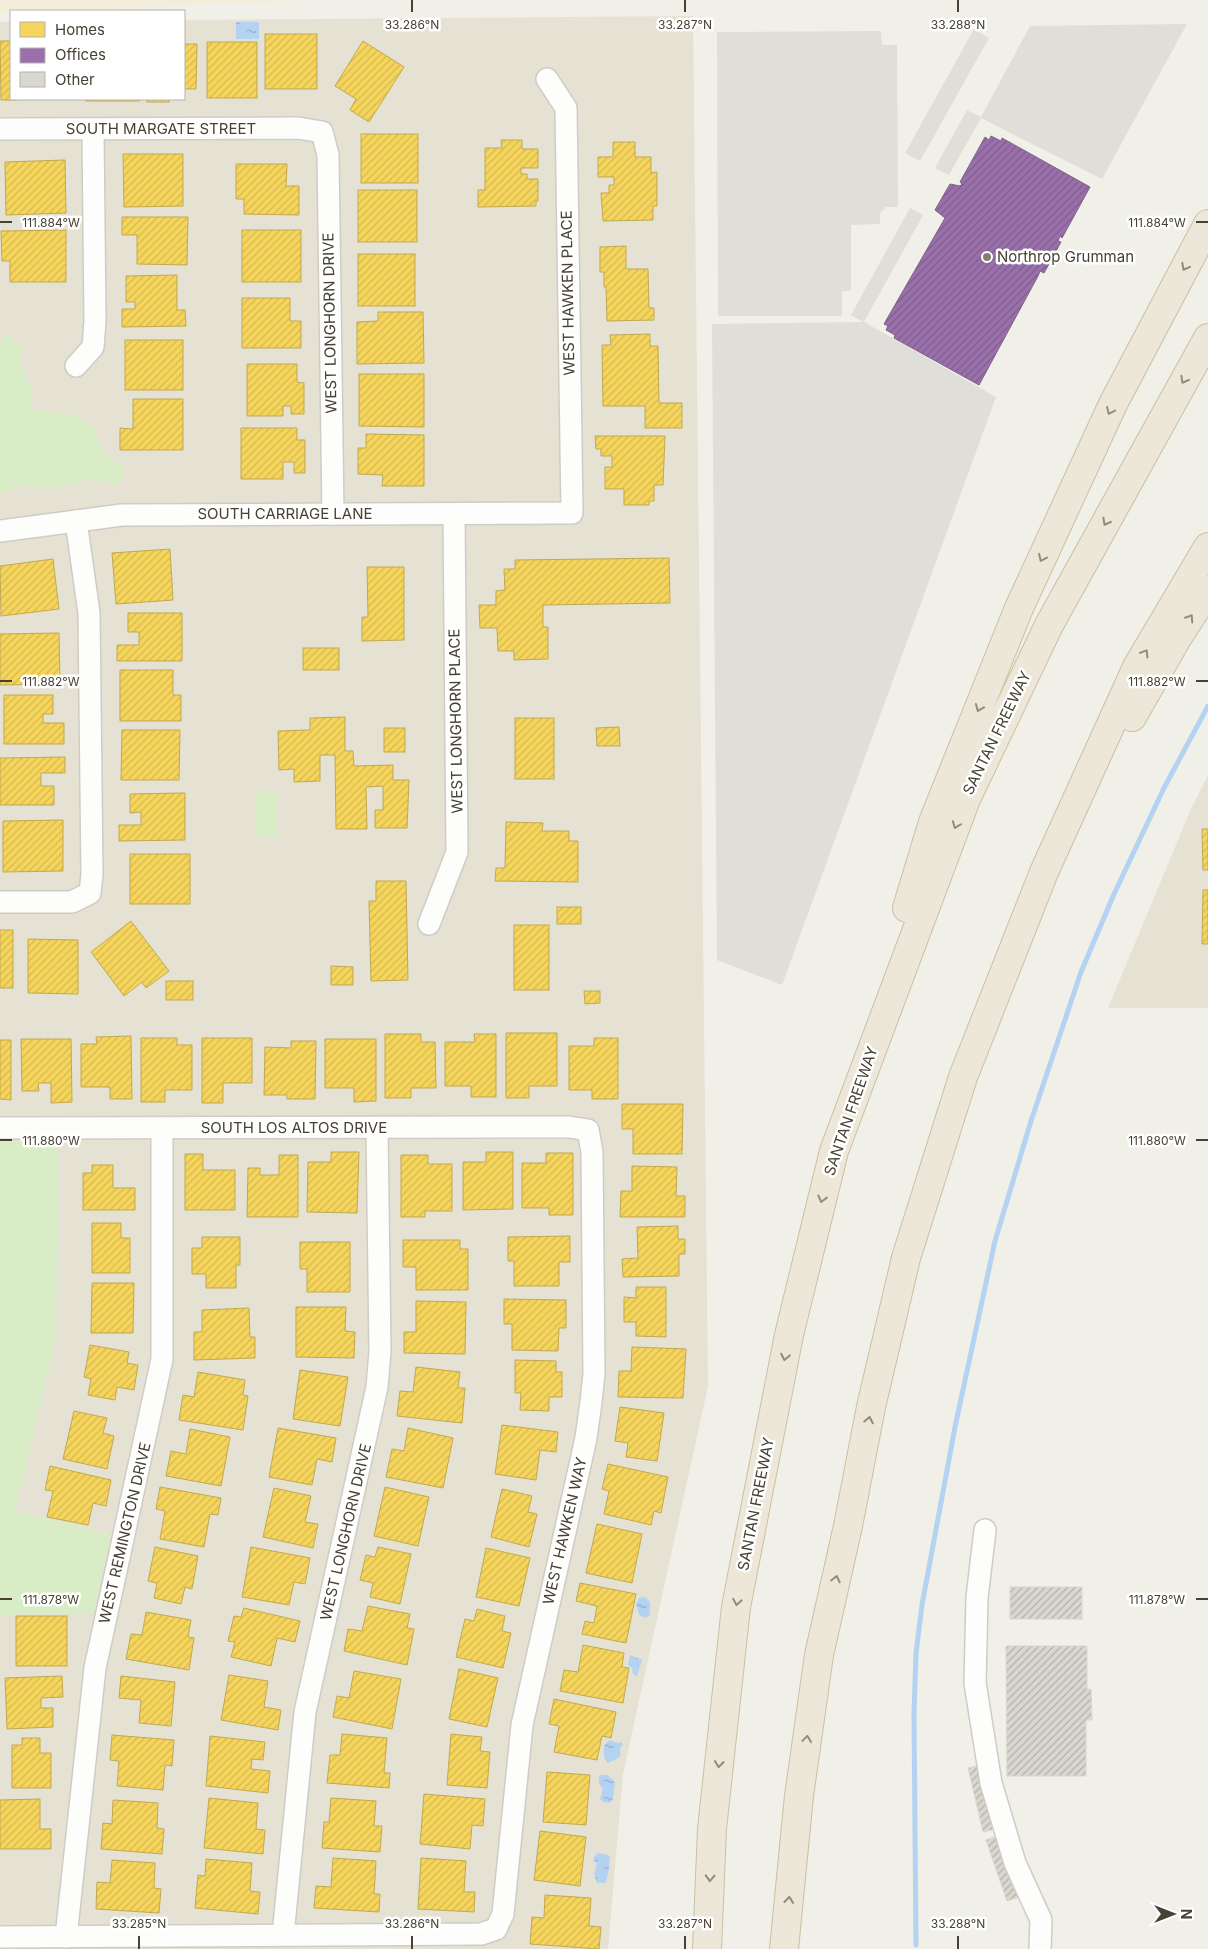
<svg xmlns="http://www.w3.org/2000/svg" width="1208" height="1949" viewBox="0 0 1208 1949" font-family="Inter,sans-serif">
  <defs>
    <pattern id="water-ripples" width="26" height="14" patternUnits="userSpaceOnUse" patternTransform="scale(1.25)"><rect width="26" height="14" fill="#b4d2f2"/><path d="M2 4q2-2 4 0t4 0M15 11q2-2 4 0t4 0" fill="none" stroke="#94acc5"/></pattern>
    <pattern id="homes-hatch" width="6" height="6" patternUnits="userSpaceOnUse" patternTransform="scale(1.25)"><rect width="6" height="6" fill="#f6d55c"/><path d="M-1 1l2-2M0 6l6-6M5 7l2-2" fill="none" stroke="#d4b850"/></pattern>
    <pattern id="offices-hatch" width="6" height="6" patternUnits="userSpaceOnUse" patternTransform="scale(1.25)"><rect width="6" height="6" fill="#9970ab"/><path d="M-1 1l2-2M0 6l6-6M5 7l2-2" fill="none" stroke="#7f5e8c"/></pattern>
    <pattern id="building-hatch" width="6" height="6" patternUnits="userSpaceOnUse" patternTransform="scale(1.25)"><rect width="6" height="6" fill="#d9d7d0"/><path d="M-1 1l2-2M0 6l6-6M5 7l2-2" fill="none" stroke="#b2b0a9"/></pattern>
  </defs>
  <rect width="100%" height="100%" fill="#f0efe8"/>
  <!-- residential -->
  <g fill="#e5e2d4">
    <path d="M693,16L708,1386L623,1774L608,1949H0V22H11V99H184V20Z"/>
    <path d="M1208,775V1008H1108L1191,809Z"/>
  </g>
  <!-- commercial -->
  <path fill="#f4edd9" d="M0,0H312L0,13Z"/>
  <!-- green -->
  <g fill="#d8edc5">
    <path d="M5,333L13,341L22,344V366L32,393L30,409L70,414L86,422L94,428L103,454L124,467L123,480L117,485L94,479L48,489L22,485L0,494V342Z"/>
    <path d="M276,791L277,836H256L255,792Z"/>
    <path d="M0,1141H58L56,1338L15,1511L111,1534L93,1613L0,1615Z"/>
  </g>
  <!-- parking -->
  <g fill="#dfded8">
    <path d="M1187,24L1102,179L981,118L949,175L935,168L967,110L981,117L1030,26Z"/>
    <path d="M974,29L989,38L920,161L905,153Z"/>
    <path d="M881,31L882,45H897L898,207H886L880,213V224L851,225V291H842V316H718L717,32Z"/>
    <path d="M910,208L923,215L864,322L996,397L782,985L717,960L712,324L863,322L851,315Z"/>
  </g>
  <!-- water -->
  <g fill="url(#water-ripples)">
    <path d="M259,22V39H236V22Z"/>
    <path d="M645,1597L650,1602V1615L646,1618L639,1615L636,1604L639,1598Z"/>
    <path d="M630,1655L642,1660L637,1676L633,1674L632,1668L628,1665Z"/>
    <path d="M609,1740L618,1743L622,1742L623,1745L620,1748V1757L608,1763L604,1758V1746Z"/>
    <path d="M601,1775H608L615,1782L613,1799L609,1803L603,1802L600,1799L603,1789L599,1784V1777Z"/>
    <path d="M598,1853L608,1855L610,1857C609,1866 609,1875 605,1883H597L594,1875L597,1863L594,1861V1857Z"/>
  </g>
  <!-- homes -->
  <g fill="url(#homes-hatch)" stroke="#c1a950">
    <rect x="265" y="34" width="52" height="55"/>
    <path d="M0,41H11V99L17,100H1Z"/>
    <path d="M363,41L404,67L369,122L350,110L356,99L335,86Z"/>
    <rect x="207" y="42" width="50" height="56"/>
    <path d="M184,44H197L196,89H184Z"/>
    <rect x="86" y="99" width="53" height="2"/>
    <rect x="147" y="99" width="22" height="3"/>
    <rect x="361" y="134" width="57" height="49"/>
    <path d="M501,140H522V149H538V168H521V174H527V179H538V201H536V206L478,207V190H485V148H502Z"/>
    <path d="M613,142H635V157H651V173L657,172V206H653V220L603,221L601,193H609V185H614V177H598V157H613Z"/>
    <path d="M123,154H183V206L124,207Z"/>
    <path d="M65,160L66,213L6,215L5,162Z"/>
    <path d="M236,164H287L286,186H299V215L244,214V199H236Z"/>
    <rect x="358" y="190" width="59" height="52"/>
    <path d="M122,217H188L187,265L137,264V235H122Z"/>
    <path d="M66,230V282H10V261H2L1,231Z"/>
    <rect x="242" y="230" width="59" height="52"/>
    <path d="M626,246V269H648L649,308H654V320L607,321L606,287H604V272H600V247Z"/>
    <rect x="358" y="254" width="57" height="52"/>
    <path d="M177,275V310H185L186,326L122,327V309H135V302H126V276Z"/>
    <path d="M242,298H290V321H301V348H242Z"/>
    <path d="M378,312H423L424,363L357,364V322L378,321Z"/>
    <path d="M650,334V346H658L659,403H682V428H645V406H603L602,345H611L610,335Z"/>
    <rect x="125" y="340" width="58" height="50"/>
    <path d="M247,364H297V382L304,383V414H291V406H283V416H247Z"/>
    <path d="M359,374H424V427L359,426Z"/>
    <path d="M133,399H183V450H120V428L133,429Z"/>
    <path d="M241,428H297V440H305V473H294V462H283V479H241Z"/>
    <path d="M366,434L424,435V486H382L383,475L358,474V448H366Z"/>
    <path d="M595,436H665L663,485H654V501H649V505H624V489H605V467H612V456H601V449H596Z"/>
    <path d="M170,549L173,600L116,604L112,553Z"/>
    <path d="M669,558L670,603L543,605V627H548V659L514,660V651H498L497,628H480L479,605H496V591L505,590L504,569H515V560Z"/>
    <path d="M53,559L59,609L1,616L0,566Z"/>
    <path d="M367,567H404V640L362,641V617H368Z"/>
    <path d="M128,613H182V661H117V645H139V632H128Z"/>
    <path d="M59,633L60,684L0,685V634Z"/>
    <rect x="303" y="648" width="36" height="22"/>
    <path d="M120,670H173V695H181V721H120Z"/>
    <path d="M4,695H53V714H43V723H64V744H4Z"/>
    <path d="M345,717V751H353L354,766L393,765V780H409L407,828H375V810H383V786L366,787L367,829H336L335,755H320V781L294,782V769L279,770L278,731L310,730V718Z"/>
    <rect x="515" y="718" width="39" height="61"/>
    <path d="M619,727L620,746H597L596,728Z"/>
    <rect x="384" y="728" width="21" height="24"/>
    <path d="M122,730H180L179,780H121Z"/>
    <path d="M65,757V773H41V786H54V805H0V758Z"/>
    <path d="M185,793V840L119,841V825H141V812L130,813V794Z"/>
    <path d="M63,820V871L3,872V821Z"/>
    <path d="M506,822L543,823L542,831H569V841H578V882L495,881L496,868H505Z"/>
    <path d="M1202,829H1208V870H1203Z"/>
    <rect x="130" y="854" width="60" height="50"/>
    <path d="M376,881H406L408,980L371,981L369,901H376Z"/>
    <path d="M1203,890H1208V944H1202Z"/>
    <rect x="557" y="907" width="24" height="17"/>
    <path d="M131,921L169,971L146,988L142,982L124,996L91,952Z"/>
    <rect x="514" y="925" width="35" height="65"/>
    <rect x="0" y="930" width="13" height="58"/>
    <path d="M28,939L78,940V994L28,993Z"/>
    <path d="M331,966L353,967V985H331Z"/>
    <rect x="166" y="981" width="27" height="19"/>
    <path d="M584,991H600V1003L585,1004Z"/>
    <path d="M506,1033H557V1086H529V1098H506Z"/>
    <path d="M385,1034H421V1042H435L436,1088H411V1098H385Z"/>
    <path d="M474,1034H496V1097H471V1086H445V1042H475Z"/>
    <path d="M131,1036L132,1099H110V1087H81V1044H97L96,1037Z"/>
    <path d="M141,1038H177V1045H192V1090H165V1102H141Z"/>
    <path d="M202,1038H252V1083H223V1103H202Z"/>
    <path d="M594,1038H618V1099H592V1090H569V1046H594Z"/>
    <path d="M21,1039H71L72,1102L51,1103V1083H38L39,1091H22Z"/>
    <path d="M325,1039H376V1101L354,1102V1088H325Z"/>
    <path d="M0,1040H11V1100L0,1099Z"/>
    <path d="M291,1041H316L315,1099H287V1095H264L265,1047L291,1048Z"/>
    <path d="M622,1104H683L682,1154H633V1129H622Z"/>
    <path d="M331,1152H359L357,1213L307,1212L308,1162H331Z"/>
    <path d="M486,1152H513V1209L463,1210V1162H486Z"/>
    <path d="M546,1153H573V1215H549V1208H522V1163H546Z"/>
    <path d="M185,1154H203V1170H235V1210H185Z"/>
    <path d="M279,1155H298V1217H247L248,1168H260V1175H279Z"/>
    <path d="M401,1155H428V1164H452V1211H425V1217H401Z"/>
    <path d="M92,1165H113V1188H135V1210H83V1173H92Z"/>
    <path d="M632,1166L677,1167L676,1196H685V1217H620L621,1191H632Z"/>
    <path d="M92,1223H121V1238H130V1273H92Z"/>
    <path d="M678,1226V1239H685V1254H679V1276L623,1277L622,1259L638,1258L637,1227Z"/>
    <path d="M570,1236V1262H559V1286H514V1261H508V1237Z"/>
    <path d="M202,1237H240V1265H236V1288H206V1274H192V1248H202Z"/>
    <path d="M403,1240H460V1249H468V1290H416V1267H403Z"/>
    <path d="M300,1242H350V1292H307V1269H300Z"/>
    <path d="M92,1283H134L133,1333H91Z"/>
    <path d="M636,1287H666V1337L636,1336V1322H624V1297L636,1298Z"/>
    <path d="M504,1299L566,1300V1328H559L558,1351L512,1350V1324H504Z"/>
    <path d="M416,1301L466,1302L465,1354L404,1353V1332H416Z"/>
    <path d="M296,1307H346L345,1331L355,1332L354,1358L296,1357Z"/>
    <path d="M249,1308L250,1337H255V1358L194,1360V1332H202V1310Z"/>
    <path d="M90,1345L129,1352L127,1363L138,1365L134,1390L117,1387L115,1400L88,1395L91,1379L84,1377Z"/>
    <path d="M632,1347L686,1349L683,1398L618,1397L619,1371H631Z"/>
    <path d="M515,1360L556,1361V1372H562V1397H549V1411L520,1410L521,1393H515Z"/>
    <path d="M416,1367L460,1372L458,1388H465L462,1423L397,1416L400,1391L413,1392Z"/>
    <path d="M300,1370L348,1377L340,1426L293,1419Z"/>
    <path d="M198,1372L245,1380L243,1395L248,1396L243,1430L179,1420L183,1395L194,1397Z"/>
    <path d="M620,1407L664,1413L657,1461L626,1457L628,1443L615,1441Z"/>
    <path d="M74,1411L107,1418L103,1433L114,1436L107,1469L63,1459Z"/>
    <path d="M502,1425L558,1432L556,1452L540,1450L536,1480L495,1474Z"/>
    <path d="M278,1428L336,1438L332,1462L317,1459L312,1485L269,1477Z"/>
    <path d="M408,1428L453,1438L443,1488L386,1477L392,1449L404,1451Z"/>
    <path d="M190,1429L230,1437L221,1486L166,1476L171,1451L186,1454Z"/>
    <path d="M608,1464L668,1477L661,1513L654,1511L651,1525L604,1514L609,1491L602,1489Z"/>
    <path d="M50,1466L111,1480L106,1506L93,1503L88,1525L47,1517L53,1491L45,1490Z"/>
    <path d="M160,1487L221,1498L218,1515L210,1514L204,1547L160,1539L165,1511L156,1509Z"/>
    <path d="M385,1487L429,1497L418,1546L374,1536Z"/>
    <path d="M274,1488L311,1496L305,1522L318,1524L313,1548L263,1537Z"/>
    <path d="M502,1489L532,1496L528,1512L537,1514L529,1547L491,1537Z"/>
    <path d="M597,1524L642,1534L632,1583L586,1573Z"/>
    <path d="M155,1547L198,1556L192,1589L185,1587L181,1604L154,1598L157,1583L148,1581Z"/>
    <path d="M251,1547L310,1558L305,1584L294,1582L289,1605L242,1597Z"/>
    <path d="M378,1547L411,1554L400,1604L370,1597L373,1583L360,1580L366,1555L375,1557Z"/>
    <path d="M486,1548L530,1558L519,1606L476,1597Z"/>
    <path d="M580,1583L636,1594L626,1643L582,1634L585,1621L594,1623L597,1606L576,1601Z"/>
    <path d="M368,1606L410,1614L407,1628L414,1629L407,1665L344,1651L348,1629L362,1631Z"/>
    <path d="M244,1608L300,1621L295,1642L277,1638L271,1666L231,1657L235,1642L228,1641L234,1616L241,1617Z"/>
    <path d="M477,1609L505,1616L502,1631L511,1633L503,1668L456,1657L465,1619L474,1621Z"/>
    <path d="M146,1612L191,1620L188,1637L194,1638L189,1670L126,1659L131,1634L142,1635Z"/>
    <rect x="16" y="1616" width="51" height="50"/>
    <path d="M583,1645L624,1653L622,1667L629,1668L623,1703L560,1691L564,1670L578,1672Z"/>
    <path d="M459,1669L498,1678L487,1727L449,1719Z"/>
    <path d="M354,1671L401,1679L392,1729L333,1717L337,1696L349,1698Z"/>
    <path d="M229,1675L268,1681L264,1707L281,1710L278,1730L221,1720Z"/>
    <path d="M62,1676L63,1697L41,1698V1708H53V1727L7,1729L5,1678Z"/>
    <path d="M121,1676L175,1682L171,1726L139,1723L141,1700L119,1698Z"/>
    <path d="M554,1699L616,1712L611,1738L602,1736L597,1760L554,1752L559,1726L549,1724Z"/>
    <path d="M342,1734L387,1738L384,1773H390L389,1788L327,1783L330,1755H340Z"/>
    <path d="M451,1734L482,1737L480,1751L490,1752L487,1788L447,1785Z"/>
    <path d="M112,1735L174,1740L172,1766L165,1765L163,1790L117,1786L119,1761L110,1760Z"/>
    <path d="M210,1736L265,1742L263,1760L252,1759L251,1769L270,1771L268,1793L206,1786Z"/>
    <path d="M22,1738H40V1753H51V1788H12V1745H22Z"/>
    <path d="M547,1772L590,1775L586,1825L543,1822Z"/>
    <path d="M424,1794L485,1799L483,1826L472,1825L470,1849L420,1844Z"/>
    <path d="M209,1798L258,1803L256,1829L265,1830L263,1854L204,1848Z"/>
    <path d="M331,1798L376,1801L374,1826H382L380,1852L322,1848L324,1822H329Z"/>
    <path d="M40,1799V1829H51V1849H0V1800Z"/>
    <path d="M113,1800L158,1803L157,1828L164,1829L162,1854L101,1849L103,1823L112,1824Z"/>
    <path d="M540,1831L586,1837L580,1886L534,1880Z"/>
    <path d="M333,1858L376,1861L374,1894H380L379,1912L314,1908L316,1886L331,1887Z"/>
    <path d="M421,1858L466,1861L464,1892H475L474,1912L418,1909Z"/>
    <path d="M206,1859L252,1863L250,1891L260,1892L258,1914L195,1908L198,1875L205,1876Z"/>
    <path d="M112,1860L155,1863L154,1888L161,1889L159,1913L96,1909L97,1882L110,1883Z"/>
    <path d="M545,1895L591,1898L589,1926L601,1927L599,1949L530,1944L532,1917L544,1918Z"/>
  </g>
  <!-- offices -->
  <path fill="url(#offices-hatch)" stroke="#806287" d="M991,136L1001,141L1002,138L1090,187L1062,238L1060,236L1058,241L1061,242L1044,273L1040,271L1038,276L979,385L894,338L895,335L886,330L888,326L884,324L945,218L935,210L950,184L960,186L962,184L960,182L985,137L989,140Z"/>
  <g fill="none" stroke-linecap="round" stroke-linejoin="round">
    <!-- stream -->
    <path stroke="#b4d2f2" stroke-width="5" d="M916,1945L914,1713L916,1653L922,1605L955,1427L995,1241L1031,1121L1081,972L1114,894L1164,788L1208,706"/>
  </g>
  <!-- building -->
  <g fill="url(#building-hatch)" stroke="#d8d6ce">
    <rect x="1010" y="1587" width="72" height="32"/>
    <path d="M1006,1646H1087V1690L1091,1689L1092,1720H1086V1776H1007Z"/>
    <path d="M980,1765L995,1829L983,1832L968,1768Z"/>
    <path d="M998,1836L1019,1897L1007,1901L986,1840Z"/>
  </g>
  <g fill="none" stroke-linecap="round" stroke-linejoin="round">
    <defs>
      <g id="minor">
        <path d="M0,129L298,128L322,132L328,155L333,514"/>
        <path d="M76,366L93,347L95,321L93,129"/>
        <path d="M0,531L122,515L572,513L566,108L547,79"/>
        <path d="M0,902H72L90,893L92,874L89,613L76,521"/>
        <path d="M429,924L457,852L454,514"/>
        <path d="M0,1128L569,1127L588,1130L592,1152L594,1374L591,1402L586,1438L522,1725L503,1914L496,1929L481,1934L0,1937"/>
        <path d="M985,1530L977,1598L975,1683L991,1783L1015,1863L1041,1920L1040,1949"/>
        <path d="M283,1935L305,1712L377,1387L380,1352L377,1128"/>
        <path d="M66,1937L95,1668L162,1359V1128"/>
      </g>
      <g id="highway">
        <path d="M1132,717L1176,640L1208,590"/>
        <path d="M907,908L933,822L1019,608L1113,404L1208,224"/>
        <path d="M707,1949L712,1829L736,1607L789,1335L834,1151L966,799L1049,625L1208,338"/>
        <path d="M784,1949L799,1796L819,1655L848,1526L871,1407L906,1258L963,1077L1044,872L1137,667L1208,547"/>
      </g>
    </defs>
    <!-- minor casing -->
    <use href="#minor" stroke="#ceccc5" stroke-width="24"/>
    <!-- highway casing -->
    <use href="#highway" stroke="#cac0a1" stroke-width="30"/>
    <!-- minor -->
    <use href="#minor" stroke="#fdfdfc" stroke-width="21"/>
    <!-- highway -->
    <use href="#highway" stroke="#ece7d8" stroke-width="28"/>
  </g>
  <!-- one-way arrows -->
  <defs><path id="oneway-chevron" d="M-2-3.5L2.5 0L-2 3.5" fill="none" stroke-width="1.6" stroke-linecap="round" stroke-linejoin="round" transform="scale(1.25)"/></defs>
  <g stroke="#918c7d">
    <use href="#oneway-chevron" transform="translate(1185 267) rotate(118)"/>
    <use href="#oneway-chevron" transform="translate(1184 380) rotate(119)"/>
    <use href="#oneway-chevron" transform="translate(1110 411) rotate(115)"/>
    <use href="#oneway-chevron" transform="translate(1106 522) rotate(119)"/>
    <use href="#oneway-chevron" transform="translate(1042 558) rotate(115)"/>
    <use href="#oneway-chevron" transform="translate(1190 618) rotate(-57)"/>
    <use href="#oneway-chevron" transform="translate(1145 653) rotate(-59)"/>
    <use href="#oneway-chevron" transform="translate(979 708) rotate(112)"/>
    <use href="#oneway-chevron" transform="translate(956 825) rotate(111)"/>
    <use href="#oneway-chevron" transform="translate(822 1199) rotate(104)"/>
    <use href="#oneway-chevron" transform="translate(785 1357) rotate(101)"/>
    <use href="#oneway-chevron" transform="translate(869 1420) rotate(-79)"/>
    <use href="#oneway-chevron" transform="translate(836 1579) rotate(-77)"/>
    <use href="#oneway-chevron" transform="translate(737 1602) rotate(100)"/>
    <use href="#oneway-chevron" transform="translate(807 1739) rotate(-82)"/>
    <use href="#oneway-chevron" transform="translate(719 1764) rotate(96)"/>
    <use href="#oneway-chevron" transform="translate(710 1878) rotate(92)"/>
    <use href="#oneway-chevron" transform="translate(789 1900) rotate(-84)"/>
  </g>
  <!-- ticks -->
  <path fill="none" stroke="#464133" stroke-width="2" d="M412,0V12M685,0V12M958,0V12M0,222H12M1196,222H1208M0,681H12M1196,681H1208M0,1140H12M1196,1140H1208M0,1599H12M1196,1599H1208M139,1936V1949M412,1936V1949M685,1936V1949M958,1936V1949"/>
  <!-- markers -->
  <circle fill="#827e72" stroke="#fff" stroke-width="2" cx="987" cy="257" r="5"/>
  <g text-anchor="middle" stroke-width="5" stroke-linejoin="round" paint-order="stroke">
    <!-- street labels -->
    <g font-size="15" fill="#464133" stroke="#fff">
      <text x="161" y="134">SOUTH MARGATE STREET</text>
      <text transform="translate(568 293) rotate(-91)" y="5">WEST HAWKEN PLACE</text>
      <text transform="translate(330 323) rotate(-91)" y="5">WEST LONGHORN DRIVE</text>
      <text x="285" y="519">SOUTH CARRIAGE LANE</text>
      <text transform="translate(456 721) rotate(-91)" y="5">WEST LONGHORN PLACE</text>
      <text transform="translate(997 733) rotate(-64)" y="5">SANTAN FREEWAY</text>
      <text transform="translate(851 1111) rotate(-71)" y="5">SANTAN FREEWAY</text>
      <text x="294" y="1133">SOUTH LOS ALTOS DRIVE</text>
      <text transform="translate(756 1504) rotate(-79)" y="5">SANTAN FREEWAY</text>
      <text transform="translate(565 1531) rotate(-77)" y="5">WEST HAWKEN WAY</text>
      <text transform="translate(346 1532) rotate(-77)" y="5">WEST LONGHORN DRIVE</text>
      <text transform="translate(125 1533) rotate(-77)" y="5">WEST REMINGTON DRIVE</text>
    </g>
    <!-- poi labels -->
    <g font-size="15" fill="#464133" stroke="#fff" text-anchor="start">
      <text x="997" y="262">Northrop Grumman</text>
    </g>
  </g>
  <g font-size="12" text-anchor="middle" fill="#464133" stroke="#fff" stroke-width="5" stroke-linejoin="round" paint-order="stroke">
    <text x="412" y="29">33.286°N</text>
    <text x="685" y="29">33.287°N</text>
    <text x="958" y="29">33.288°N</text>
    <text x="1157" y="227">111.884°W</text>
    <text x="51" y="227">111.884°W</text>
    <text x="1157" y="686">111.882°W</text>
    <text x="51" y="686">111.882°W</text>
    <text x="1157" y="1145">111.880°W</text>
    <text x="51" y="1145">111.880°W</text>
    <text x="51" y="1604">111.878°W</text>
    <text x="1157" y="1604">111.878°W</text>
    <text x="139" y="1928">33.285°N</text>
    <text x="412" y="1928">33.286°N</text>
    <text x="685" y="1928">33.287°N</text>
    <text x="958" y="1928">33.288°N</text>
  </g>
  <!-- legend -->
  <rect x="10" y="10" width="175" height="90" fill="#ffffff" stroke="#b5b3ad"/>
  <rect x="20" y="22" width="25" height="15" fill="#f6d55c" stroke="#b5b3ad"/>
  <text x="55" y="35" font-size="15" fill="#464133">Homes</text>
  <rect x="20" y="48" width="25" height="15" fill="#9970ab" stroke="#b5b3ad"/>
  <text x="55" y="60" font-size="15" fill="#464133">Offices</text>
  <rect x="20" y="72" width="25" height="15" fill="#d9d7d0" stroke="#b5b3ad"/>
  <text x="55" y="85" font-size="15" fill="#464133">Other</text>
  <!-- north arrow -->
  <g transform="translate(1173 1914) rotate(90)" stroke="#ffffff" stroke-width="4" paint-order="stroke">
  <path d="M0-4L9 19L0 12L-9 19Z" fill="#464133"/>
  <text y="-8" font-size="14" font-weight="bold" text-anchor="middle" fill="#464133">N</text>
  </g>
</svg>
